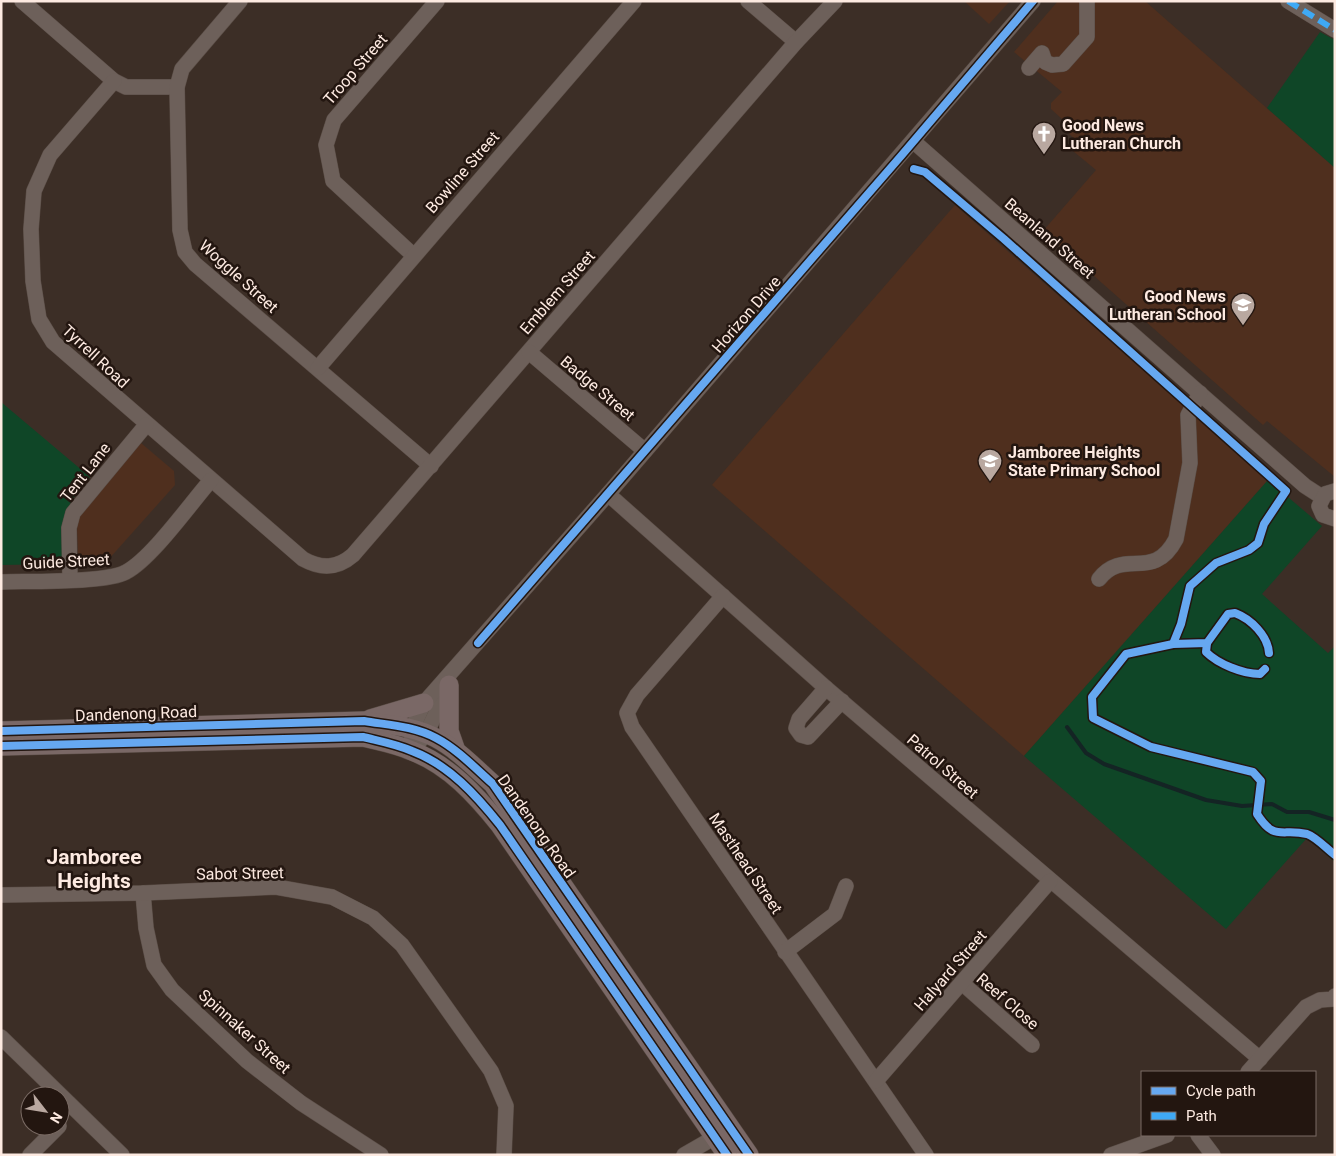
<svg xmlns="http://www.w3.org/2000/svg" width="1336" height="1156" viewBox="0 0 1336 1156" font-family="Roboto,sans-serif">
  <rect width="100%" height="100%" fill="#3c2e26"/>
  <!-- built -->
  <g fill="#4f2f1e">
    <path d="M964,1H1010L989,24Z"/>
    <path d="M1058,1H1145L1335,168V477L1267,421L1263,425L1043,231L1096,170L1073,151L1080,143L1069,134L1073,129L1051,109V103L1062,92L1014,52Z"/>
    <path d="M955,205L1268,480L1024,756L712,485Z"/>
    <path d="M141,443L174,471L175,485L108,560L97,564L85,565L78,561L77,524L81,513Z"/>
  </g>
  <!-- green -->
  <g fill="#0f4627">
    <path d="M1320,32L1335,40V168L1267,108Z"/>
    <path d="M1,402L90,477C59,513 63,519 62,564L1,565Z"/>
    <path d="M1268,480L1322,526L1262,594L1328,653L1335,646V862L1307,838L1226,929L1024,756Z"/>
  </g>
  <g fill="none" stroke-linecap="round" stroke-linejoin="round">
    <!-- stream -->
    <path stroke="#142424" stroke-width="4" d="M1067,727L1086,753L1104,764L1206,800L1242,806L1272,804L1287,812H1309L1335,820"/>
    <defs>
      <g id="minor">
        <path d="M22,1L114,81L126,87H177"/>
        <path d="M240,1L182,69L177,87L180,230L185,252L195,264L431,466"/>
        <path d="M748,1L796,42"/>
        <path d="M1288,1L1335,30"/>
        <path d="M1029,68L1042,53L1045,62L1052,65L1063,64L1087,37V1"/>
        <path d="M114,81L50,155L34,191L31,229L33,281L39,319L53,342L303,559C321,569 337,569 353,555L796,42L835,1"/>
        <path d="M913,141L1305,486L1322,497"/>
        <path d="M413,255L333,181L326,145L334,120L437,1"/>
        <path d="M529,352L645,451"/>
        <path d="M318,368L634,1"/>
        <path d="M1335,491L1325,494L1319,506L1323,515L1335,519"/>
        <path d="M608,494L826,688L1260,1059"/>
        <path d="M70,579L69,528L73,513L146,425"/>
        <path d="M1099,579C1124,547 1153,583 1176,539L1190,463L1188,415L1200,393"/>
        <path d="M1,582C28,581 107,583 126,572C152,558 190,504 211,480"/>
        <path d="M723,596L637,695L627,713L632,727L926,1155"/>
        <path d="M826,688L799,719L796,728L801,735L808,737L842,701"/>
        <path d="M419,742L426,734L448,688"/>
        <path d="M411,750L412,729L424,703L608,494L1033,1"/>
        <path d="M143,893L146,928L154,965L172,990L247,1061L301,1103L381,1155"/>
        <path d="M1,895L143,893L276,887L332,897L373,918L402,945L491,1071L506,1106L504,1155"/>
        <path d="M785,952L835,914L846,886"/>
        <path d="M962,983L1032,1045"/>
        <path d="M1,1037L122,1155"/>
        <path d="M1248,1072L1306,1007L1320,1000L1334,999L1335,996"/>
        <path d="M876,1081L1050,881"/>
        <path d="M1198,1135L1213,1155"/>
        <path d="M30,1155L59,1126"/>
        <path d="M684,1155L724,1132"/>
        <path d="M1111,1155L1167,1135"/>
      </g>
      <g id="major">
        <path d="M449,685V731L456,751"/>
        <path d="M370,719L424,703"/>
        <path d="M1,731L364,721C388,725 414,726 436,738C457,749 475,768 493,784L749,1155"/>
        <path d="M1,746L363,737C379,741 396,744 412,751C449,765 476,795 500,825L727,1155"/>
      </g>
    </defs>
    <!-- minor casing -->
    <use href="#minor" stroke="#5a4d46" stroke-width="16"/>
    <!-- major casing -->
    <use href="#major" stroke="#5a4d46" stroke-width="20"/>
    <!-- minor -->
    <use href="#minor" stroke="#6d605a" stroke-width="15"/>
    <!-- major -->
    <use href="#major" stroke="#7a6866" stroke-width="19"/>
    <!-- quiet -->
    <path stroke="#3fa9f5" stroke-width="6" stroke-dasharray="12 6" stroke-linecap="butt" d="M1288,1L1335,30"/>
    <defs>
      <g id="cycleway">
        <path d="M914,169L925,172L1004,239L1286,491L1264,524L1258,543L1249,550L1216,563L1190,586L1181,624L1173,644L1126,654L1092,697L1093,718L1151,747L1253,772L1261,781L1257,814C1275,842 1281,828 1307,834C1316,837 1327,849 1335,855"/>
        <path d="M478,643L901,156L1033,1"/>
        <path d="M1207,643L1206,652C1218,664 1243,674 1260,674L1265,669"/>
        <path d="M1173,644L1207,643L1228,614L1235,613C1251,619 1268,636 1269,653"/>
        <path d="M1,731L364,721C388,725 414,726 436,738C457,749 475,768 493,784L749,1155"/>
        <path d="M1,746L363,737C379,741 396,744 412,751C449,765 476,795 500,825L727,1155"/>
      </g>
    </defs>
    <!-- cycleway casing -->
    <use href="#cycleway" stroke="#231610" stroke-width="11"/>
    <!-- cycleway -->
    <use href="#cycleway" stroke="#66a8f1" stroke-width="8"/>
  </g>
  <!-- icons -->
  <defs>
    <symbol id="church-pin" viewBox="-11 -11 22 30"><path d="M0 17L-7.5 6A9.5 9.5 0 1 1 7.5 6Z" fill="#b9a8a0" stroke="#231610"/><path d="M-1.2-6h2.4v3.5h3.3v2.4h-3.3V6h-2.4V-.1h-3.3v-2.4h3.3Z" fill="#fff"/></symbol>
    <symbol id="school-pin" viewBox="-11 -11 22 30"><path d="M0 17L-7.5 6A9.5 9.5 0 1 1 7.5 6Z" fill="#b9a8a0" stroke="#231610"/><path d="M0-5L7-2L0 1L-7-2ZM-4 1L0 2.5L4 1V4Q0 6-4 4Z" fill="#fff"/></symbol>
  </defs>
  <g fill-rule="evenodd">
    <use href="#church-pin" x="1030" y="120" width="28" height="38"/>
    <use href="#school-pin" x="1229" y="291" width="28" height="38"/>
    <use href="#school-pin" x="976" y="447" width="28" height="38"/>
  </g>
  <g text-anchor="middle" stroke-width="5" stroke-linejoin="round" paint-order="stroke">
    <!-- street labels -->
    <g font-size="16" fill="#fdeae1" stroke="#231610">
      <text transform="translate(355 69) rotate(-49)" y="6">Troop Street</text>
      <text transform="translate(462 172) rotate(-49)" y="6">Bowline Street</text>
      <text transform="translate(1050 238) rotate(41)" y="6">Beanland Street</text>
      <text transform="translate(239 276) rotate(42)" y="6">Woggle Street</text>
      <text transform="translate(557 292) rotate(-49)" y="6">Emblem Street</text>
      <text transform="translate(746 314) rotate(-49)" y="6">Horizon Drive</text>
      <text transform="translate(96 356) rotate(43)" y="6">Tyrrell Road</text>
      <text transform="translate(598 388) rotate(40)" y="6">Badge Street</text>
      <text transform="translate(85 472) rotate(-52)" y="6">Tent Lane</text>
      <text transform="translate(66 561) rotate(-3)" y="6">Guide Street</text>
      <text transform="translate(136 713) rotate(-2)" y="6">Dandenong Road</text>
      <text transform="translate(943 766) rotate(41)" y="6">Patrol Street</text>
      <text transform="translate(537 826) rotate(55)" y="6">Dandenong Road</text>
      <text transform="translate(746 863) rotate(56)" y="6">Masthead Street</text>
      <text transform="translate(240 873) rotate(-1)" y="6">Sabot Street</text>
      <text transform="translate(950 970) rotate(-49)" y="6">Halyard Street</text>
      <text transform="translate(1008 1001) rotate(41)" y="6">Reef Close</text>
      <text transform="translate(245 1031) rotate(42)" y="6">Spinnaker Street</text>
    </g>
    <!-- poi labels -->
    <g font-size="16" font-weight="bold" fill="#fdeae1" stroke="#231610" text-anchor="start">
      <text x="1062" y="131">Good News<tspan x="1062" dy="18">Lutheran Church</tspan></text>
      <text x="1226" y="302" text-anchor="end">Good News<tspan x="1226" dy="18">Lutheran School</tspan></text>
      <text x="1008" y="458">Jamboree Heights<tspan x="1008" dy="18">State Primary School</tspan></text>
    </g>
    <!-- district labels -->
    <g font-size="21" font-weight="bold" fill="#fdeae1" stroke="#231610">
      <text x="94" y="864">Jamboree<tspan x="94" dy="24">Heights</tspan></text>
    </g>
  </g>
  <!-- border -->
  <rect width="1336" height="1156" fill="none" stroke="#fdeae1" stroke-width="5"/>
  <!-- legend -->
  <rect x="1141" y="1071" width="175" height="65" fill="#231610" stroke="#7a6b64"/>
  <rect x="1151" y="1087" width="25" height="8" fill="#66a8f1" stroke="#7a6b64"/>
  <text x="1186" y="1096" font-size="15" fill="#fdeae1">Cycle path</text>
  <rect x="1151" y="1112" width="25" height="8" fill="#3fa9f5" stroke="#7a6b64"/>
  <text x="1186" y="1121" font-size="15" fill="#fdeae1">Path</text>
  <!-- north arrow -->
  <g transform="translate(45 1111) rotate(121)"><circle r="24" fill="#231610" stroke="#7a6b64"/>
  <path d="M0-4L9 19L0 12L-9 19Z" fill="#b9a8a0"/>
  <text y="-8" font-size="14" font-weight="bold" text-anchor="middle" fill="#fdeae1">N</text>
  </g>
</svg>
